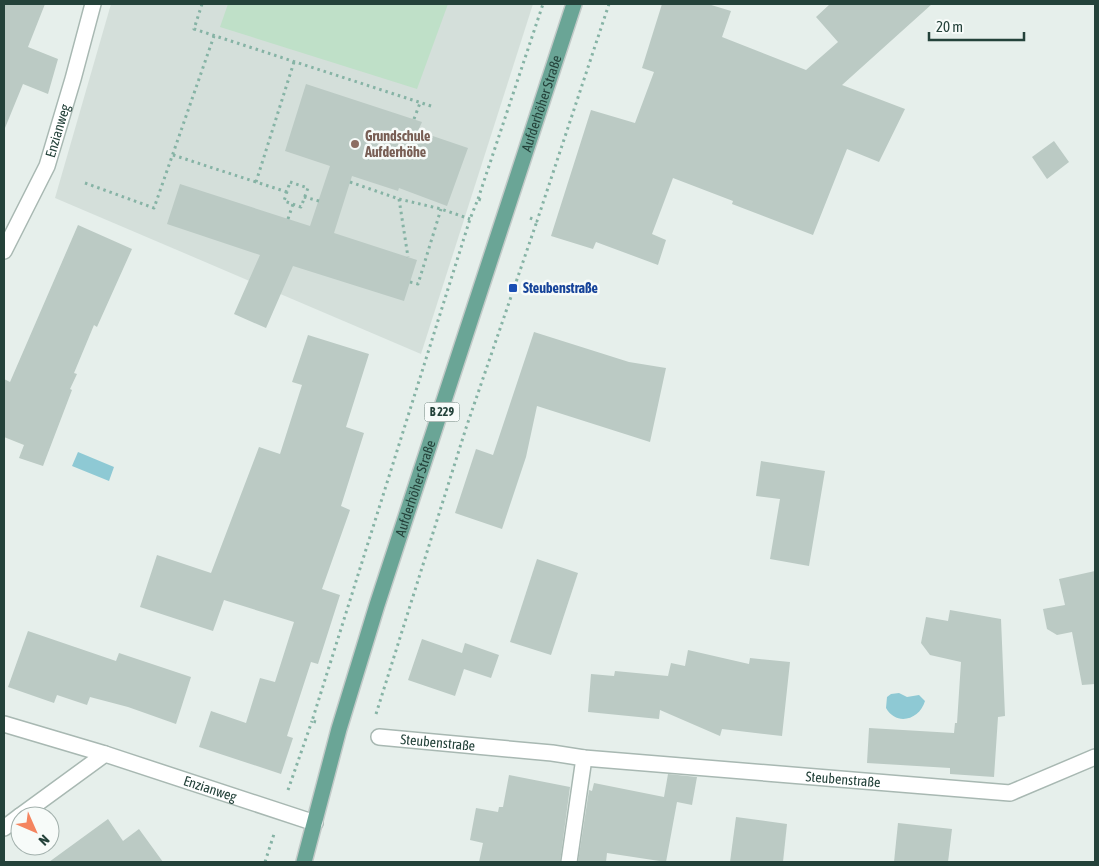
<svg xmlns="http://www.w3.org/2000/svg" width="1099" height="866" viewBox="0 0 1099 866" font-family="'Asap Condensed',sans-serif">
  <rect width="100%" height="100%" fill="#e6efeb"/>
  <!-- built -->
  <path fill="#d4dfda" d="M111,4H533L421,354L55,198Z"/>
  <!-- green -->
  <path fill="#bfe0c8" d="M228,4H448L417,89L220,27Z"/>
  <!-- water -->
  <g fill="#8ec9d4">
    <path d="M78,452L114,467L109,481L72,466Z"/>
    <path d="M899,693L907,697L919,695L925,701C920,719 897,727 886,708L887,697L891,694Z"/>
  </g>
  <!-- building -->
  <g fill="#bbcac4">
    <path d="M4,4H45L28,47L58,59L48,94L23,84L5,128Z"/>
    <path d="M662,4H708L731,11L722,37L806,70L838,42L816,17L830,4H932L842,85L905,109L879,162L847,149L813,235L732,204L733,201L673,178L652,234L666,240L658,265L596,242L593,249L551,236L591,110L635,123L654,72L642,68Z"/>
    <path d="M306,84L422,122L418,131L468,148L447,206L399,188L398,191L352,176L334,233L417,260L404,301L293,266L266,328L234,314L260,255L167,224L180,184L310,226L330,166L285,151Z"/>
    <path d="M1054,141L1069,162L1047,179L1032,157Z"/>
    <path d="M78,225L132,249L97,327L94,325L74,373L77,374L70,389L72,390L43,466L19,458L24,445L4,437V379L10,382Z"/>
    <path d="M534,332L629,362L666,368L650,442L537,406L526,457L502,529L455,513L476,449L493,455Z"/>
    <path d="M308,335L369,354L346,427L364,433L341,506L350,510L322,589L340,595L318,664L311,662L287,736L293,738L281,774L199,747L211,711L246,723L260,678L275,682L294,622L224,600L213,631L140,607L157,555L211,573L259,447L280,454L302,385L292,382Z"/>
    <path d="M761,461L825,471L809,566L770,559L780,499L756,496Z"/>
    <path d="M537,559L578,573L551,655L510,642Z"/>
    <path d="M1095,571V684L1082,685L1072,632L1057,635L1047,629L1043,609L1065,605L1059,579Z"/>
    <path d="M950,610L1001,619L1005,716L998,717L994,777L950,774V768L867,763L869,728L954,733L955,723H957L961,662L930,655L921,643L926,617L948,621Z"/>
    <path d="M28,631L116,661L119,653L191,677L176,724L128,707L90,697L87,705L57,695L54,703L8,687Z"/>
    <path d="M422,639L462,653L465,643L499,655L491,678L464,669L455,696L408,680Z"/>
    <path d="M688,650L749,664L750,658L790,662L782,736L722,729L720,736L660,710L659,719L588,712L591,674L614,676L615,671L668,676L671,663L685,666Z"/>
    <path d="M668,774L697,777L692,805L677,802L666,862L607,853L606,862H578L589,790L592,791L594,783L664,797Z"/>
    <path d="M509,775L570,787L560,862H479L483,843L470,840L476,808L498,812L499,807H503Z"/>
    <path d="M736,817L787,824L783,862H730Z"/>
    <path d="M108,819L123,841L139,829L163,862H49Z"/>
    <path d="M898,823L952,829L948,862H894Z"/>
  </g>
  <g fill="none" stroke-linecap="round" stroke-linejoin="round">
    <defs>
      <g id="minor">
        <path id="s1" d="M4,251L47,166L73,79L93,4"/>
        <path id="s2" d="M4,724L105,754L315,823"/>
        <path id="s3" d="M379,737L552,753L584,758L1010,793L1095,757"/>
        <path d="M20,816L105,754"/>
        <path d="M4,828L20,816"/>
        <path d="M569,862L584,758"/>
      </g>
      <g id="major">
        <path id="s4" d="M304,862L339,729L377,605L574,4"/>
      </g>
    </defs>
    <!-- minor casing -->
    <use href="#minor" stroke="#a8b8b2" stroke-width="18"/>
    <!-- major casing -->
    <use href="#major" stroke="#c2cac8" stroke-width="18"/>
    <!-- path -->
    <g stroke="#86b3a5" stroke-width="3" stroke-dasharray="2.5 4" stroke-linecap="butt">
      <path d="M202,4L194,29L434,107"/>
      <path d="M414,119L420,103"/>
      <path d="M173,155L256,182"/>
      <path d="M290,182L308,188L301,207L284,201Z"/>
      <path d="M350,182L399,199L441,209L470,219"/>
      <path d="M85,183L154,208L214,36"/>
      <path d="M287,192L256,182L294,62"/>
      <path d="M304,197L319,201"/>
      <path d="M399,199L408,257"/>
      <path d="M478,199L543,4"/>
      <path d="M530,218L537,221L609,4"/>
      <path d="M288,219L293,204"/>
      <path d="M410,282L418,284L441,209"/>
      <path d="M376,714L466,428L537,221"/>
      <path d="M316,722L312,721L470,219L478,199L484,201"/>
      <path d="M288,790L312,721"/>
      <path d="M265,862L274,834"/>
    </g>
    <!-- minor -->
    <use href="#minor" stroke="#fff" stroke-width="15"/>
    <!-- major -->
    <use href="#major" stroke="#6aa596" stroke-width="15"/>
  </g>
  <!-- markers -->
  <circle fill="#8d6e63" stroke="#f7fbf9" stroke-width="2" cx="355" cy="144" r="5"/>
  <rect fill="#1a4fb4" stroke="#f7fbf9" stroke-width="2" x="508" y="283" width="10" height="10" rx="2.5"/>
  <g text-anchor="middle" stroke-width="5" stroke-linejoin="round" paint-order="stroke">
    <!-- shield labels -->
    <rect fill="#f7fbf9" stroke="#637a73" stroke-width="1" x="424.5" y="402.5" width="35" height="19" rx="4"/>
    <g font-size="12" font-weight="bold" fill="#24423a">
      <text x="442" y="416">B 229</text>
    </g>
    <!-- street labels -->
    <g font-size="14" fill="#24423a" stroke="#f7fbf9">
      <text dy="5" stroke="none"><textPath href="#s4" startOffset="795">Aufderhöher Straße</textPath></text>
      <text dy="5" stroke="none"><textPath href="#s1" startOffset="132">Enzianweg</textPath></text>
      <text dy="5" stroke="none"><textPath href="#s4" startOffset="390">Aufderhöher Straße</textPath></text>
      <text dy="5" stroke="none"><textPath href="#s3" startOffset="59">Steubenstraße</textPath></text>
      <text dy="5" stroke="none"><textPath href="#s3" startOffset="466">Steubenstraße</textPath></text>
      <text dy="5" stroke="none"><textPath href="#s2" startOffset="216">Enzianweg</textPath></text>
    </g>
    <!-- education labels -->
    <g font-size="14" font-weight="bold" fill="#785e54" stroke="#f7fbf9" text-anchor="start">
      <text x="365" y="141">Grundschule<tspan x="365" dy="16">Aufderhöhe</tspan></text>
    </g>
    <!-- transit labels -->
    <g font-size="14" font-weight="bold" fill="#164399" stroke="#f7fbf9" text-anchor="start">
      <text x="523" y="293">Steubenstraße</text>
    </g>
  </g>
  <!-- border -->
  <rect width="1099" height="866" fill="none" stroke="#24423a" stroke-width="10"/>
  <!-- north arrow -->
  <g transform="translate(35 831) rotate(135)"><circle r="24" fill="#f7fbf9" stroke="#a3b1ad"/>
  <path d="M0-4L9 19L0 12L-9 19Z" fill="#f4845f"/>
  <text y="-8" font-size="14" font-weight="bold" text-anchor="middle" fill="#24423a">N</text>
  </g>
  <!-- scale -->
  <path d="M929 32v8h95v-8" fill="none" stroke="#24423a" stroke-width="2.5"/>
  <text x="936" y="32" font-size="15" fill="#24423a" stroke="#f7fbf9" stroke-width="4" paint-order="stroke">20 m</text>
</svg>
